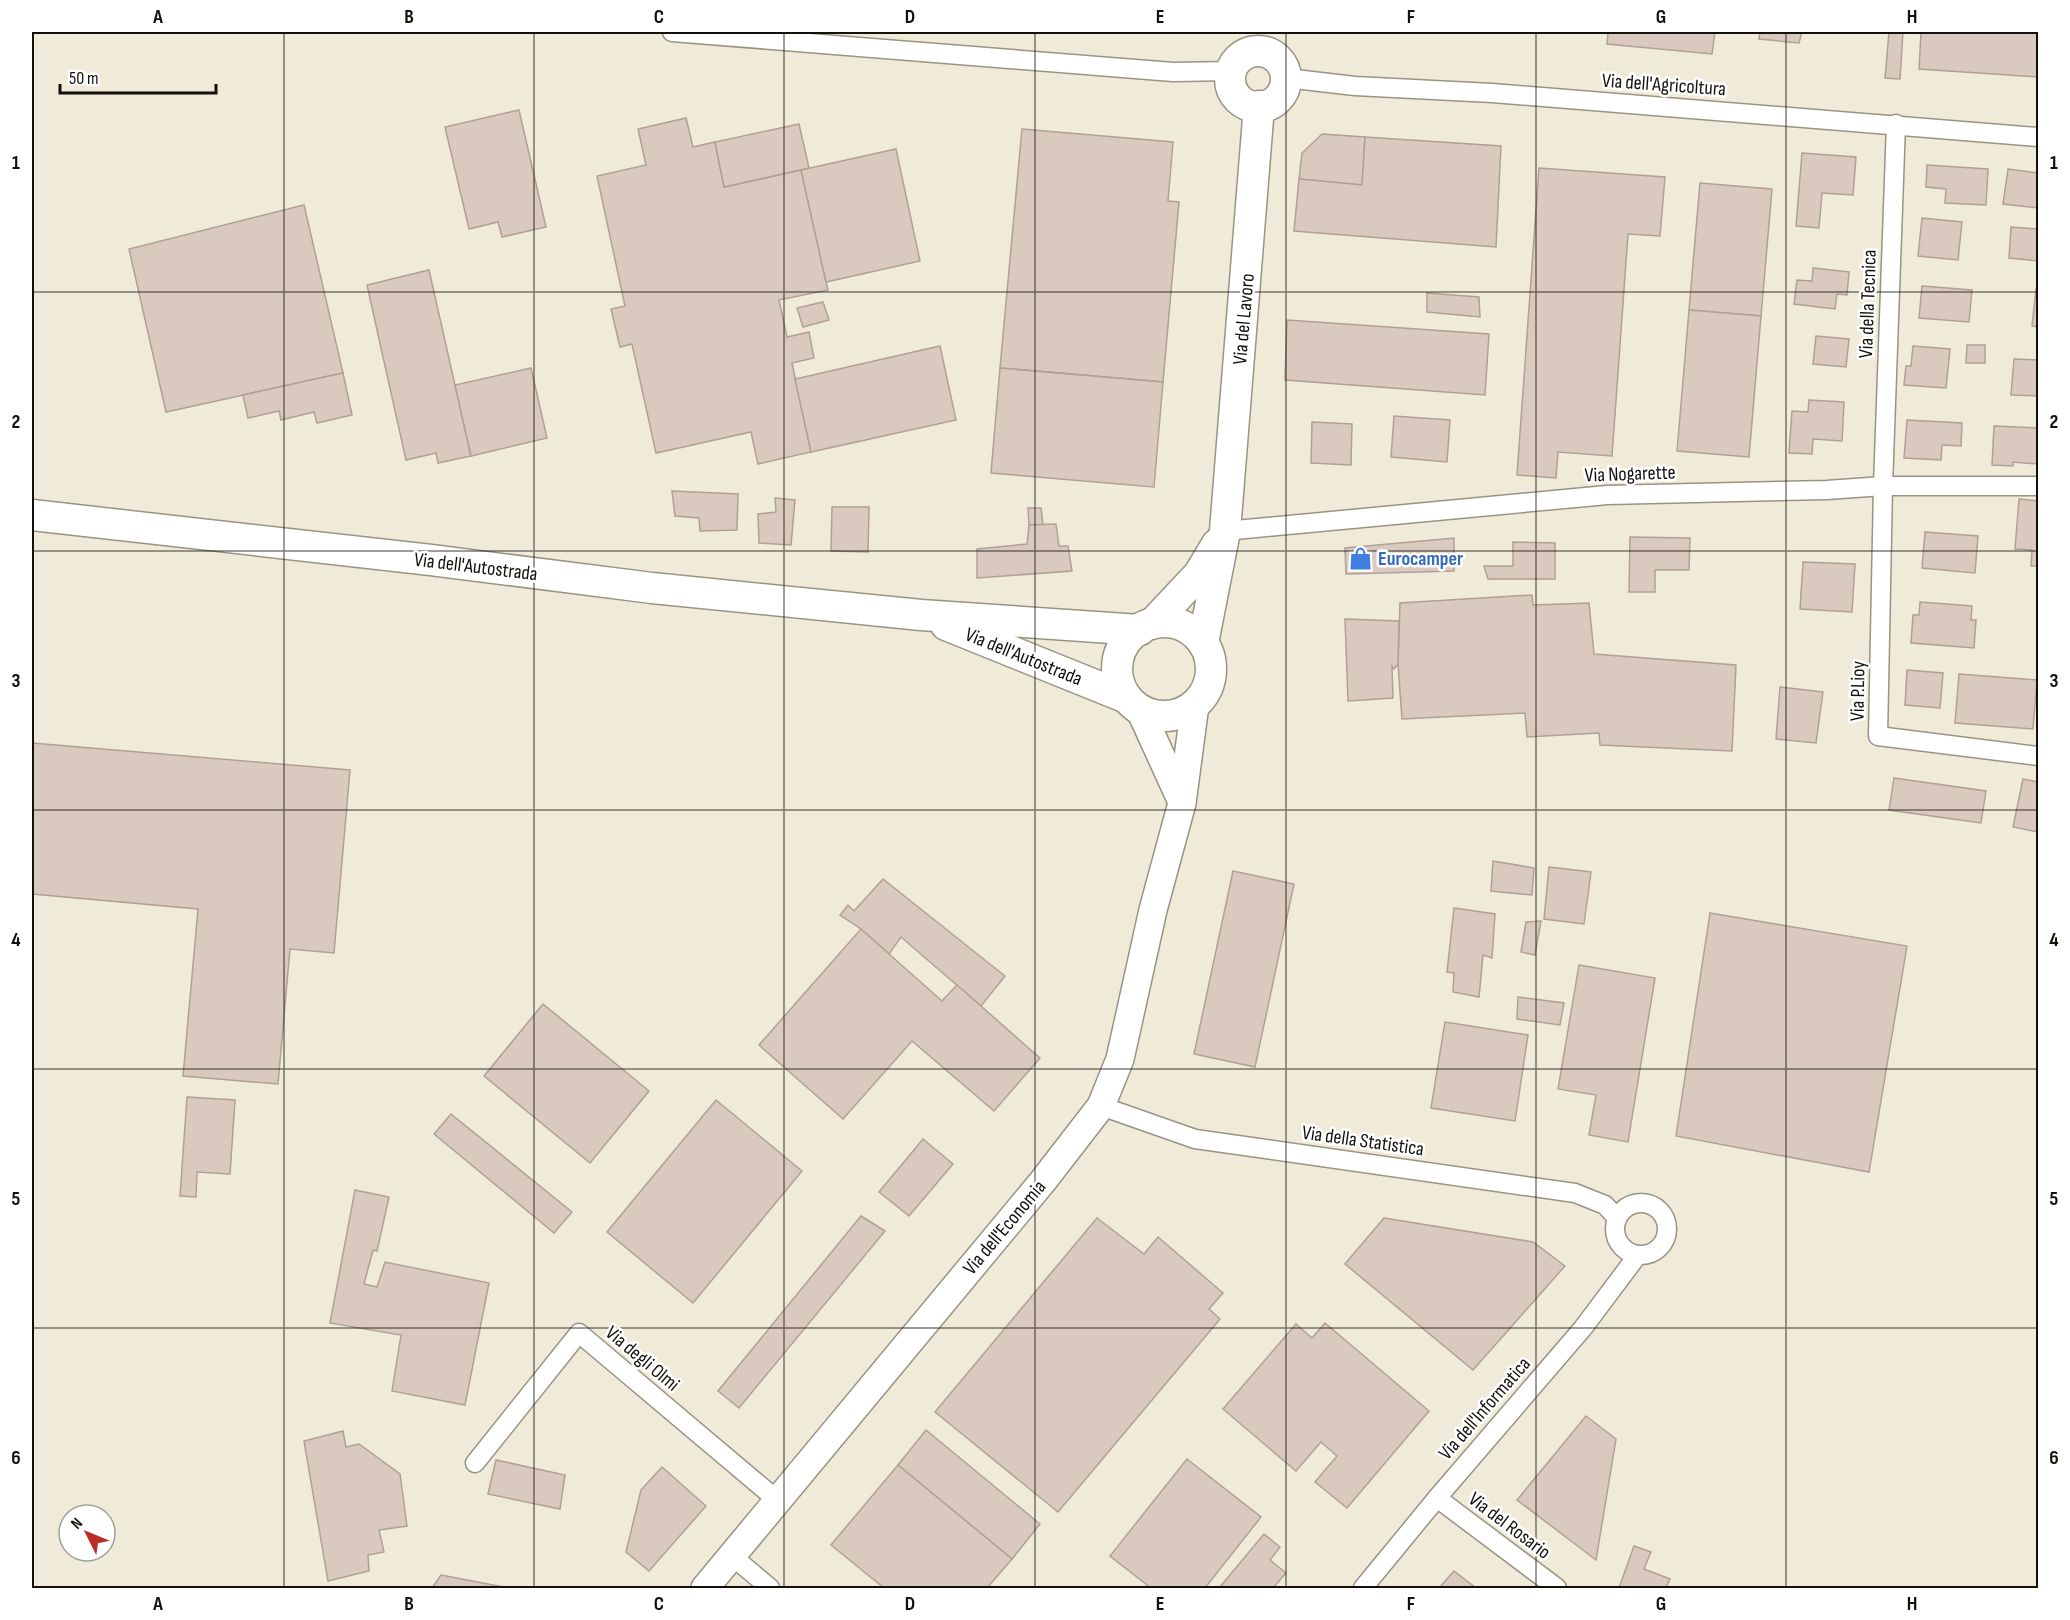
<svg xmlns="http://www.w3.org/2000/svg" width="2070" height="1620" viewBox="0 0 2070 1620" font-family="'Sofia Sans Condensed',sans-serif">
  <rect width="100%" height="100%" fill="#f0ebd9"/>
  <!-- building -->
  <g fill="#dac9be" stroke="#b0a095" stroke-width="1.5">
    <path d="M1608,32H1715L1712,54L1607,44Z"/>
    <path d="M1760,32H1802L1799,43L1759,39Z"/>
    <path d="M1889,32H1903L1900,79L1885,78Z"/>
    <path d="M1921,32H2038V77L1919,69Z"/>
    <path d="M519,110L546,227L502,237L498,222L469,229L445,127Z"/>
    <path d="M686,118L693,147L715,142L724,187L801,170L828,290L779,300L787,337L809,332L814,358L792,363L811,452L758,464L751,432L656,453L632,344L620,347L611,309L625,306L597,176L646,165L638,129Z"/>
    <path d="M799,124L809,168L724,187L715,142Z"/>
    <path d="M1022,129L1173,142L1168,201L1179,202L1163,382L1000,368Z"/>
    <path d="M1322,134L1365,137L1362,185L1299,179L1302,153Z"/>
    <path d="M1365,137L1501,146L1496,247L1294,231L1299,179L1362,185Z"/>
    <path d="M896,149L920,261L826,282L801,170Z"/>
    <path d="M1802,153L1856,157L1853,195L1822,193L1819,228L1796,226Z"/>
    <path d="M1927,165L1988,169L1986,205L1945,203L1946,189L1926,187Z"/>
    <path d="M1539,168L1665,177L1660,236L1628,234L1612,456L1558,452L1556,478L1517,475Z"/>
    <path d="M2008,169L2038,173V208L2003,204Z"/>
    <path d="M1700,183L1772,189L1761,316L1689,310Z"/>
    <path d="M304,205L343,373L166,412L129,249Z"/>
    <path d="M1922,218L1962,222L1958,260L1918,256Z"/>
    <path d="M2011,227L2038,229V261L2009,258Z"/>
    <path d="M1813,268L1849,272L1847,295L1837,294L1835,309L1794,304L1797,280L1812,281Z"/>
    <path d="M429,270L471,456L438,463L436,453L406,460L367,285Z"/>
    <path d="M1922,286L1972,290L1969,322L1919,318Z"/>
    <path d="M2036,289H2038V327L2032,326Z"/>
    <path d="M1427,293L1479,297L1480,317L1427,312Z"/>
    <path d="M823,302L829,320L803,327L797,308Z"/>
    <path d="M1689,310L1761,316L1749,457L1677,451Z"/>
    <path d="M1287,320L1489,334L1485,395L1285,380Z"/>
    <path d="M1816,336L1849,339L1846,367L1813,364Z"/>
    <path d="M1967,345H1985V363H1966Z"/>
    <path d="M940,346L956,420L811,452L795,379Z"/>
    <path d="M1913,346L1950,349L1946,388L1904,385L1906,366H1911Z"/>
    <path d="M2014,359L2038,360V396L2011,395Z"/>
    <path d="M531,368L547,438L471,456L455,385Z"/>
    <path d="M1000,368L1163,382L1154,487L991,473Z"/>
    <path d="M343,373L352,415L317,423L314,412L281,420L279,411L248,418L243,395Z"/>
    <path d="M1809,400L1844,402L1842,441L1813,439L1812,454L1789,453L1792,411L1808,412Z"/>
    <path d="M1394,416L1450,420L1447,462L1391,457Z"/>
    <path d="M1907,420L1962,423L1961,446L1942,445L1941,460L1904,458Z"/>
    <path d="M1312,422L1352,424L1351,465L1311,463Z"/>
    <path d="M1994,426L2038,428V464L2013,462V466L1992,465Z"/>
    <path d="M672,491L738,494L737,530L700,531L699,518L675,516Z"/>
    <path d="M775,498L795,500L791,545L759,543L758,514L776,512Z"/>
    <path d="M2019,499L2038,501V566H2031L2032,550L2015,549Z"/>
    <path d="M832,507H869L868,552L831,551Z"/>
    <path d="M1028,508H1041L1043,525H1029Z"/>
    <path d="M1056,524L1059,546H1068L1072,571L977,578V549L1027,544L1029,525Z"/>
    <path d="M1925,532L1978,536L1975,573L1922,568Z"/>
    <path d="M1630,537L1690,538L1689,570H1655V592H1629Z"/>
    <path d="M1454,538V571L1346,574L1345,548Z"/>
    <path d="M1513,542L1555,543V579H1488L1484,566H1513Z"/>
    <path d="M1803,562L1855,564L1852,612L1800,609Z"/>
    <path d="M1532,595L1533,605L1589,603L1594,654L1736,665L1732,751L1600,745L1599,733L1527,737L1525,713L1402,719L1398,664L1400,603Z"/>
    <path d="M1920,602L1972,606L1971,620H1976L1974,648L1911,643L1913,615H1919Z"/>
    <path d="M1345,619L1399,621L1398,664L1394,669L1392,666L1393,698L1348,701Z"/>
    <path d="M1907,670L1943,673L1940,708L1905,705Z"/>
    <path d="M1959,674L2037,680L2033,729L1955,723Z"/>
    <path d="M1780,687L1823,692L1816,743L1776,739Z"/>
    <path d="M32,743L350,770L334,953L290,949L278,1084L183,1076L198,909L32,894Z"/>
    <path d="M1894,778L1986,791L1981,823L1889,810Z"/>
    <path d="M2023,779L2038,782V832L2013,827Z"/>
    <path d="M1493,861L1534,868L1532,895L1491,891Z"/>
    <path d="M1549,867L1591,872L1584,924L1544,919Z"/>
    <path d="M1233,871L1294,884L1255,1067L1194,1054Z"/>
    <path d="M883,879L1005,976L981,1006L901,937L889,954L861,929L840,915L848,905L854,911Z"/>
    <path d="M1454,908L1495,914L1492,958L1483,955L1479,997L1453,992L1454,973L1447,972Z"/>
    <path d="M1710,913L1907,946L1869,1172L1676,1136Z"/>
    <path d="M1541,921L1535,955L1521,952L1526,922Z"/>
    <path d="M861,929L942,1001L957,985L1040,1058L994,1111L912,1041L843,1119L759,1045Z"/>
    <path d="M1579,965L1655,978L1628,1142L1589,1135L1596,1095L1558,1089Z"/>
    <path d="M1518,997L1564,1003L1560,1025L1517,1019Z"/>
    <path d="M543,1004L649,1091L590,1163L484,1076Z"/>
    <path d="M1445,1022L1528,1035L1515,1121L1431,1108Z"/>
    <path d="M187,1097L235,1100L230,1174L197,1172L196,1197L180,1196Z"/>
    <path d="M716,1100L802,1171L693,1303L607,1232Z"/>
    <path d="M451,1114L572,1212L554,1233L434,1134Z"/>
    <path d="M923,1139L953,1164L909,1216L879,1192Z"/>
    <path d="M355,1190L389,1197L377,1251L373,1250L364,1284L377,1287L385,1262L489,1283L465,1405L392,1391L401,1335L330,1323Z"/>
    <path d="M861,1216L885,1231L739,1408L718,1391Z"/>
    <path d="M1097,1218L1144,1254L1158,1237L1223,1293L1209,1309L1220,1319L1058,1512L935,1412Z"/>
    <path d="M1384,1218L1533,1242L1565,1266L1473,1370L1345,1264Z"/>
    <path d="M1325,1323L1429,1411L1347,1508L1315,1482L1337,1456L1321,1442L1296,1471L1223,1409L1296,1324L1312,1338Z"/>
    <path d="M1586,1416L1616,1439L1596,1560L1517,1500Z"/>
    <path d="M926,1430L1040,1524L1012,1559L898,1465Z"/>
    <path d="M343,1431L346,1447L359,1444L400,1474L407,1526L379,1530L384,1552L368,1555L369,1571L328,1581L304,1441Z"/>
    <path d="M1187,1459L1261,1517L1205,1588H1151L1110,1556Z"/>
    <path d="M496,1460L565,1475L560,1509L488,1494Z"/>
    <path d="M898,1465L1012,1559L987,1588H884L831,1545Z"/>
    <path d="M662,1467L706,1506L649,1571L626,1552L641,1490Z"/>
    <path d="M1264,1534L1280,1547L1270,1560L1286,1573L1273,1588H1219Z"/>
    <path d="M1634,1546L1651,1552L1644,1569L1670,1579L1666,1588H1619Z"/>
    <path d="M1454,1571L1476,1588H1439Z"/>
    <path d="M441,1575L509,1588H432Z"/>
  </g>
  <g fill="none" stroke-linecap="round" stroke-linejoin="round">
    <defs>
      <g id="street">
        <path d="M672,32L1173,72L1231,71"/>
        <path d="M1286,78L1355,86L1492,93L2038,137"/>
        <path d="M1896,124L1883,486L1878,736L2038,756"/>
        <path d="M1225,531L1607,495L1827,490L1883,486H2038"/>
        <path d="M1101,1106L1195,1139L1575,1193L1605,1205L1617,1218"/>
        <circle cx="1641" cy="1229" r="26"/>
        <path d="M475,1463L579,1333L777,1500"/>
        <path d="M1437,1498L1557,1588"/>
        <path d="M732,1556L770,1588"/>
        <path d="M1363,1588L1437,1498L1583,1328L1637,1256"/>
      </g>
      <g id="secondary">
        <path d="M1140,710L1182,802"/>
        <path d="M705,1588L1043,1181L1101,1106L1120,1059L1153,910L1182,803L1195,705"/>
      </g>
      <g id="primary">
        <circle cx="1258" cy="79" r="28"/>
        <path d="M32,515L431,560L652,588L921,615L1140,630"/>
        <circle cx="1164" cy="669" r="47"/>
        <path d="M1152,624L1199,574L1217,544"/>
        <path d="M946,625L1127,698"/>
        <path d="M1203,643L1225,531L1259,106"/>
      </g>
    </defs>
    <!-- street casing -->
    <use href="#street" stroke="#989483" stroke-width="21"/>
    <!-- secondary casing -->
    <use href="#secondary" stroke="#989483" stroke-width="30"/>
    <!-- primary casing -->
    <use href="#primary" stroke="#989483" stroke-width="33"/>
    <!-- street -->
    <use href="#street" stroke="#fff" stroke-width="18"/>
    <!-- secondary -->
    <use href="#secondary" stroke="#fff" stroke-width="27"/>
    <!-- primary -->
    <use href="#primary" stroke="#fff" stroke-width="30"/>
  </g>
  <!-- grid -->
  <path fill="none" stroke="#13110b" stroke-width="1.5" stroke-opacity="0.55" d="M284,32V1588M534,32V1588M784,32V1588M1035,32V1588M1286,32V1588M1536,32V1588M1786,32V1588M32,292H2038M32,551H2038M32,810H2038M32,1069H2038M32,1328H2038"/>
  <!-- icons -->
  <defs>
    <symbol id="shop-bare" viewBox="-9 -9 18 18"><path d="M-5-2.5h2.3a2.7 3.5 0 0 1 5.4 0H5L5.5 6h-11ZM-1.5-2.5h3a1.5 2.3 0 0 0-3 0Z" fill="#3f7fe0" stroke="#fff" stroke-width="2.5" paint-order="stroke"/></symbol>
  </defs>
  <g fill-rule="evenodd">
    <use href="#shop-bare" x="1344" y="542" width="33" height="33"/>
  </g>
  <g text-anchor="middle" stroke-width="5" stroke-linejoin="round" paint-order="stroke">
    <!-- street labels -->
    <g font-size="20" fill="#13110b" stroke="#fff">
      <text transform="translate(1664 84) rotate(4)" y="7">Via dell'Agricoltura</text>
      <text transform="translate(1867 304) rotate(-88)" y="7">Via della Tecnica</text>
      <text transform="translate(1243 319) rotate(-85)" y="7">Via del Lavoro</text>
      <text transform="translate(1630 473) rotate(-2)" y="7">Via Nogarette</text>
      <text transform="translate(476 566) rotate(7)" y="7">Via dell'Autostrada</text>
      <text transform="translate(1024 656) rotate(22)" y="7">Via dell'Autostrada</text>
      <text transform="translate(1857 691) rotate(-89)" y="7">Via P.Lioy</text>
      <text transform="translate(1363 1140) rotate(8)" y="7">Via della Statistica</text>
      <text transform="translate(1004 1227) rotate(-50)" y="7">Via dell'Economia</text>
      <text transform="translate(643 1358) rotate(40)" y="7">Via degli Olmi</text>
      <text transform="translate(1484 1408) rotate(-49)" y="7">Via dell'Informatica</text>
      <text transform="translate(1510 1525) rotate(37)" y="7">Via del Rosario</text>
    </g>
    <!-- shop labels -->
    <g font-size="20" font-weight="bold" fill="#366cbe" stroke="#fff" text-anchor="start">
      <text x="1378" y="565">Eurocamper</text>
    </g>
  </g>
  <!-- border -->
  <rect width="2070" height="1620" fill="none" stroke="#ffffff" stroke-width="66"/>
  <!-- north arrow -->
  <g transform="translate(87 1533) rotate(313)"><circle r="28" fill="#ffffff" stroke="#a1a09d" stroke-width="1.5"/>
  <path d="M0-4.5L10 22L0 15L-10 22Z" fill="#bb2d27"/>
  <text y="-9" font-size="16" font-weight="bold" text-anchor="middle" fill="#13110b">N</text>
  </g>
  <!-- scale -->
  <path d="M60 84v9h156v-9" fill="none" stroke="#13110b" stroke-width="3"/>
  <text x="69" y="84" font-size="18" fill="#13110b" stroke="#ffffff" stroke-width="4.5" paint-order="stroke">50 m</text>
  <rect x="33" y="33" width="2004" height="1554" fill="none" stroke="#13110b" stroke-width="2"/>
  <g font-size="20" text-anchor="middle" font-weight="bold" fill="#13110b">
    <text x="158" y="23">A</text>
    <text x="409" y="23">B</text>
    <text x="659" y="23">C</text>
    <text x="910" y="23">D</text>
    <text x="1160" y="23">E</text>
    <text x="1411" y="23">F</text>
    <text x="1661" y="23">G</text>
    <text x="1912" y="23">H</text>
    <text x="16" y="169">1</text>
    <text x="2054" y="169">1</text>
    <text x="16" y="428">2</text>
    <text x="2054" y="428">2</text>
    <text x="16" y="687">3</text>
    <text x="2054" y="687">3</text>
    <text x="16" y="946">4</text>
    <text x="2054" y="946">4</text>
    <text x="16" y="1205">5</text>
    <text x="2054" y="1205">5</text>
    <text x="16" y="1464">6</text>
    <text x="2054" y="1464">6</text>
    <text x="158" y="1610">A</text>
    <text x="409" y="1610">B</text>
    <text x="659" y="1610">C</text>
    <text x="910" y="1610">D</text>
    <text x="1160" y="1610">E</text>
    <text x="1411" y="1610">F</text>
    <text x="1661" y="1610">G</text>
    <text x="1912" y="1610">H</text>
  </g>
</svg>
